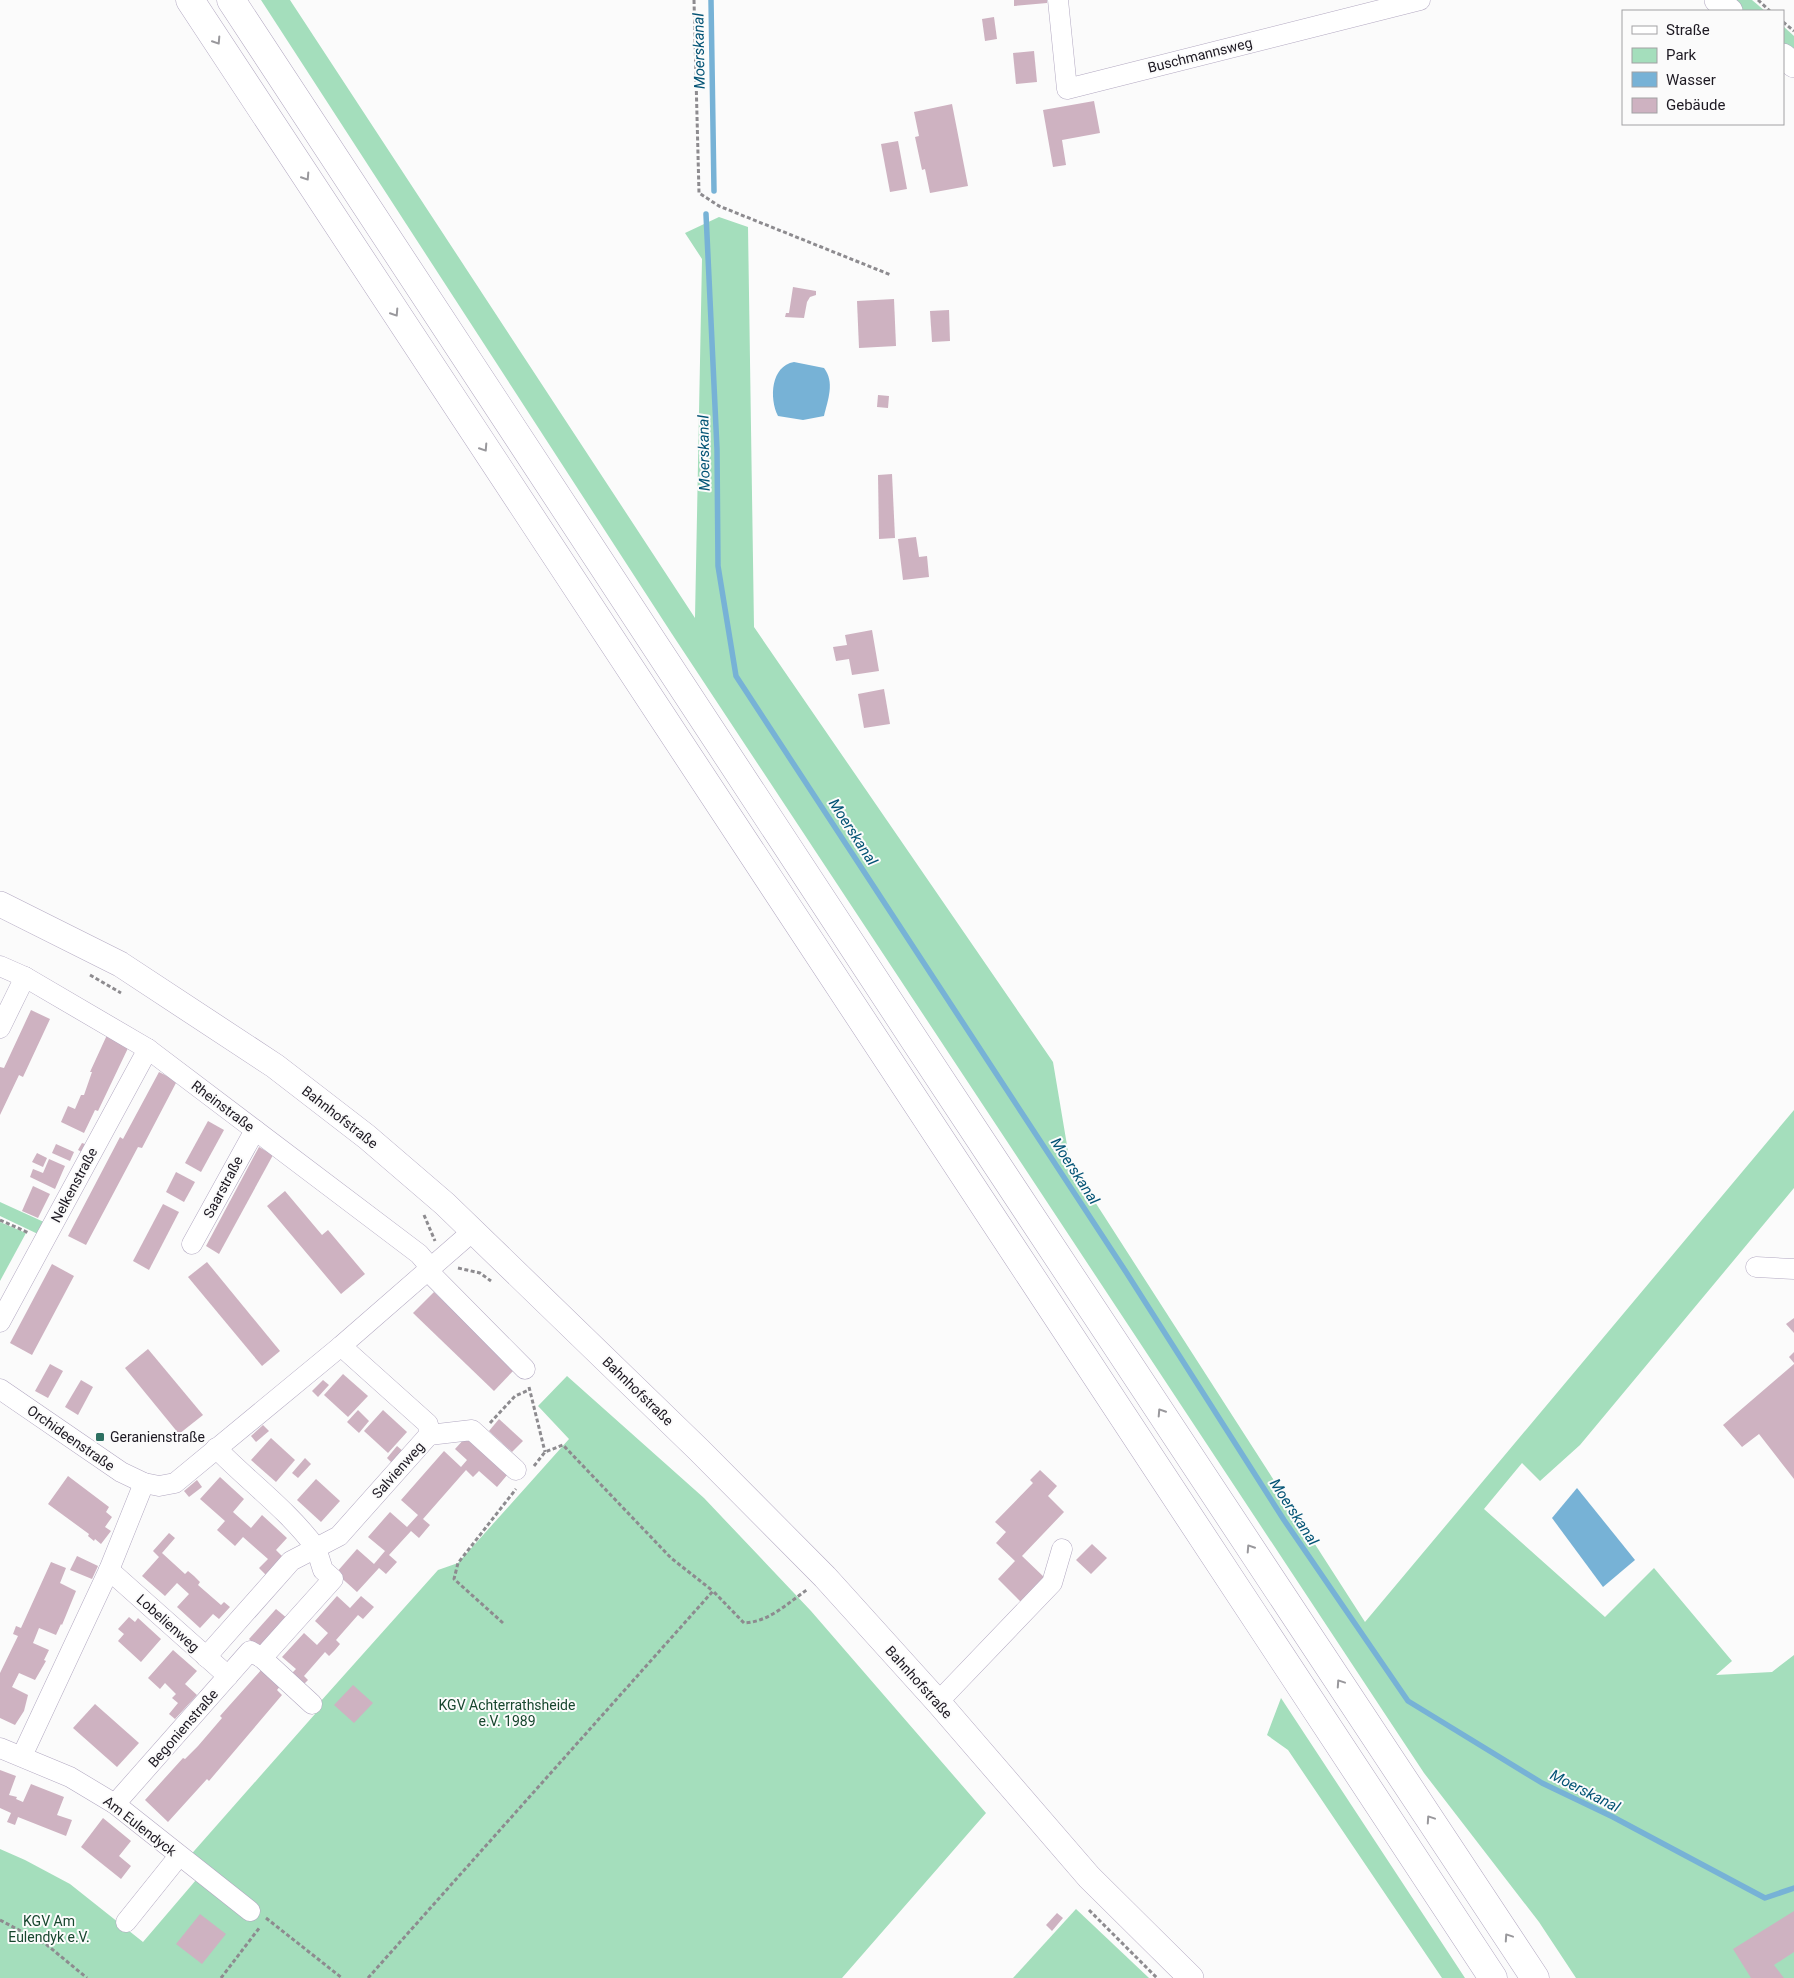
<svg xmlns="http://www.w3.org/2000/svg" width="1794" height="1978" viewBox="0 0 1794 1978" font-family="Roboto,sans-serif">
  <rect width="100%" height="100%" fill="#fbfbfb"/>
  <!-- green -->
  <g fill="#a4debc">
    <path d="M261,0H290L695,618L702,259L685,233L719,217L748,227L754,627L1053,1062L1070,1163L1365,1622L1794,1110V1188L1580,1445L1540,1481L1522,1463L1484,1509L1605,1617L1654,1568L1732,1661L1716,1675L1772,1672L1794,1655V1978H1576L1539,1922L1424,1773L1381,1708L672,634Z"/>
    <path d="M1730,0H1752L1765,11H1742Z"/>
    <path d="M1783,26L1794,36V56L1783,46Z"/>
    <path d="M0,1202L46,1223L40,1235L0,1216Z"/>
    <path d="M0,1222L26,1233L0,1281Z"/>
    <path d="M567,1376L704,1498L811,1611L986,1813L842,1978H0V1849L25,1860L70,1884L143,1942L196,1880L180,1867L315,1714L312,1711L438,1570L458,1563L569,1439L538,1406Z"/>
    <path d="M1281,1698L1465,1978H1442L1288,1750L1267,1735Z"/>
    <path d="M1076,1909L1149,1978H1013Z"/>
  </g>
  <!-- water -->
  <g fill="#77b2d6">
    <path d="M794,362L824,368C835,382 828,400 824,416L803,420L778,416C769,398 771,366 794,362Z"/>
    <path d="M1577,1488L1635,1560L1603,1587L1552,1518Z"/>
  </g>
  <g fill="none" stroke-linecap="round" stroke-linejoin="round">
    <!-- stream -->
    <g stroke="#77b2d6" stroke-width="5.5">
      <path d="M711,0L714,191"/>
      <path d="M706,214L717,449L718,566L736,676L1126,1272L1284,1520L1408,1701L1542,1783L1613,1817L1765,1898L1794,1888"/>
    </g>
  </g>
  <!-- building -->
  <g fill="#ceb2c1">
    <path d="M1014,0H1047V3L1014,6Z"/>
    <path d="M994,17L997,39L985,41L982,19Z"/>
    <path d="M1034,51L1037,82L1016,84L1013,53Z"/>
    <path d="M1094,101L1100,133L1062,140L1066,165L1053,167L1043,110Z"/>
    <path d="M952,104L968,186L930,193L925,169L922,170L915,137L919,136L914,112Z"/>
    <path d="M898,141L907,189L890,192L881,144Z"/>
    <path d="M793,287L816,291V295L810,297L807,302L804,318L785,317L786,313H789Z"/>
    <path d="M894,299L896,346L859,348L857,301Z"/>
    <path d="M949,310L950,341L932,342L930,311Z"/>
    <path d="M878,395L889,396L888,408L877,407Z"/>
    <path d="M892,474L895,538L879,539L878,475Z"/>
    <path d="M916,537L919,557L927,556L929,577L903,580L898,539Z"/>
    <path d="M872,630L879,671L852,675L849,659L836,661L833,647L847,645L845,635Z"/>
    <path d="M884,689L890,724L864,728L858,694Z"/>
    <path d="M31,1010L50,1019L23,1077L19,1075L0,1115V1067L4,1068Z"/>
    <path d="M107,1035L129,1046L98,1111L95,1110L84,1133L61,1122L68,1106L75,1109L81,1095H84L92,1072H90Z"/>
    <path d="M159,1072L177,1081L142,1148L138,1147L86,1245L68,1236L120,1137L123,1139Z"/>
    <path d="M208,1121L224,1130L201,1172L185,1163Z"/>
    <path d="M82,1143L88,1145L84,1153L78,1150Z"/>
    <path d="M56,1144L74,1152L70,1161L52,1153Z"/>
    <path d="M259,1147L273,1155L219,1254L206,1246Z"/>
    <path d="M37,1153L47,1158L43,1167L32,1162Z"/>
    <path d="M49,1159L65,1166L55,1189L30,1177L33,1169L43,1173Z"/>
    <path d="M176,1172L195,1182L184,1202L166,1192Z"/>
    <path d="M33,1186L50,1194L38,1218L22,1211Z"/>
    <path d="M285,1191L322,1235L328,1230L365,1274L341,1294L267,1206Z"/>
    <path d="M163,1204L179,1212L149,1270L133,1261Z"/>
    <path d="M207,1262L280,1351L262,1366L188,1277Z"/>
    <path d="M52,1264L74,1276L32,1355L10,1343Z"/>
    <path d="M434,1292L514,1370L494,1391L413,1313Z"/>
    <path d="M1794,1318V1333L1786,1324Z"/>
    <path d="M148,1349L203,1415L179,1434L125,1368Z"/>
    <path d="M1794,1352V1363L1789,1357Z"/>
    <path d="M50,1364L63,1371L48,1398L35,1391Z"/>
    <path d="M1794,1364V1479L1759,1434L1742,1447L1723,1425Z"/>
    <path d="M343,1374L368,1396L348,1417L324,1395Z"/>
    <path d="M81,1380L93,1387L78,1415L65,1407Z"/>
    <path d="M323,1380L329,1385L318,1397L312,1391Z"/>
    <path d="M358,1410L369,1421L359,1433L347,1422Z"/>
    <path d="M383,1410L407,1432L388,1453L364,1431Z"/>
    <path d="M499,1419L523,1441L512,1452L489,1431Z"/>
    <path d="M263,1425L269,1431L256,1442L251,1436Z"/>
    <path d="M466,1437L508,1474L497,1487L479,1471L473,1477L466,1470L423,1519L430,1525L419,1538L411,1531L389,1555L397,1562L386,1574L379,1568L357,1592L336,1573L357,1549L374,1564L385,1551L368,1537L390,1512L407,1527L418,1515L401,1500L444,1451L461,1467L467,1460L455,1449Z"/>
    <path d="M271,1438L295,1460L276,1482L251,1460Z"/>
    <path d="M397,1446L404,1452L393,1464L387,1458Z"/>
    <path d="M305,1458L311,1464L298,1478L292,1473Z"/>
    <path d="M1040,1470L1057,1486L1048,1496L1064,1512L1022,1556L1045,1578L1021,1602L998,1579L1015,1561L996,1543L1006,1532L995,1522L1033,1483L1030,1480Z"/>
    <path d="M68,1476L109,1507L106,1512L112,1517L105,1527L111,1531L101,1544L95,1539L94,1541L88,1536L89,1534L48,1504Z"/>
    <path d="M220,1477L244,1499L233,1512L251,1528L262,1515L287,1538L276,1550L285,1559L268,1577L259,1568L268,1559L243,1537L235,1546L217,1530L225,1521L200,1499Z"/>
    <path d="M316,1479L340,1501L321,1522L297,1500Z"/>
    <path d="M197,1480L202,1487L189,1497L184,1491Z"/>
    <path d="M169,1533L175,1538L162,1553L185,1574L188,1571L194,1576L200,1582L198,1585L221,1605L224,1602L230,1607L219,1619L213,1614L200,1628L177,1607L189,1594L177,1583L165,1596L142,1576L159,1557L153,1551Z"/>
    <path d="M1092,1544L1107,1558L1091,1574L1076,1560Z"/>
    <path d="M77,1556L98,1566L92,1579L70,1570Z"/>
    <path d="M51,1562L66,1568L60,1583L76,1591L62,1625L61,1624L56,1635L39,1628L33,1643L49,1650L44,1660L46,1661L35,1680L19,1673L12,1687L28,1695L24,1711L15,1725L0,1718V1673L18,1636L13,1634L16,1626L21,1628Z"/>
    <path d="M337,1596L350,1608L361,1596L374,1607L363,1619L358,1615L336,1640L340,1644L335,1650L329,1656L325,1652L304,1676L308,1680L302,1686L290,1675L296,1669L282,1657L304,1633L317,1645L328,1633L315,1621Z"/>
    <path d="M276,1609L288,1619L261,1650L249,1639Z"/>
    <path d="M129,1617L135,1622L138,1618L161,1639L141,1662L118,1641L124,1634L118,1629Z"/>
    <path d="M173,1650L197,1671L185,1684L197,1695L175,1719L169,1714L178,1703L172,1698L176,1694L165,1683L160,1689L148,1678Z"/>
    <path d="M263,1668L282,1684L277,1690L282,1695L209,1781L207,1779L168,1822L145,1800L183,1758L185,1759L198,1746L222,1718L220,1716Z"/>
    <path d="M353,1685L373,1703L354,1723L334,1705Z"/>
    <path d="M95,1704L139,1743L117,1767L73,1728Z"/>
    <path d="M0,1770L16,1776L9,1795L17,1797L16,1799L23,1802L31,1784L64,1797L57,1815L72,1820L66,1836L18,1817L15,1825L7,1822L11,1813L0,1808Z"/>
    <path d="M103,1818L131,1841L119,1856L131,1866L121,1879L81,1847Z"/>
    <path d="M1794,1911V1952L1774,1965L1784,1978H1751L1733,1949Z"/>
    <path d="M1057,1913L1063,1918L1052,1931L1046,1925Z"/>
    <path d="M200,1914L226,1934L202,1964L176,1944Z"/>
  </g>
  <g fill="none" stroke-linecap="round" stroke-linejoin="round">
    <defs>
      <g id="minor">
        <path d="M1058,0L1067,89L1420,0"/>
        <path d="M0,966L25,977L148,1049L419,1254L431,1268"/>
        <path d="M0,1028L25,977"/>
        <path d="M192,1244L255,1130"/>
        <path d="M1756,1267L1794,1269"/>
        <path d="M428,1271L525,1369"/>
        <path d="M0,1322L148,1049"/>
        <path d="M0,1389L121,1472L144,1483L159,1486L175,1483L341,1346L473,1231"/>
        <path d="M429,1435L472,1430L516,1470"/>
        <path d="M216,1448C249,1482 288,1510 316,1548L339,1536L429,1435L428,1424L341,1346"/>
        <path d="M109,1570L228,1676"/>
        <path d="M206,1657L291,1561L316,1548L323,1570L333,1579L262,1658"/>
        <path d="M938,1702L1052,1583L1062,1549"/>
        <path d="M0,1748L70,1777L115,1804L250,1911"/>
        <path d="M22,1756L109,1570L144,1483"/>
        <path d="M115,1804L250,1651L262,1658L312,1704"/>
        <path d="M126,1922L179,1856"/>
      </g>
      <g id="major">
        <path d="M1717,0L1730,11"/>
        <path d="M1783,56L1794,65"/>
        <path d="M0,904L120,964L275,1066L367,1137L445,1204L699,1450L825,1577L938,1702L1089,1877L1191,1978"/>
      </g>
      <g id="highway">
        <path d="M190,0L1493,1978"/>
        <path d="M231,0L917,1044L1535,1978"/>
      </g>
    </defs>
    <!-- minor casing -->
    <use href="#minor" stroke="#b2a8c1" stroke-width="21"/>
    <!-- major casing -->
    <use href="#major" stroke="#b2a8c1" stroke-width="26"/>
    <!-- highway casing -->
    <use href="#highway" stroke="#b2a8c1" stroke-width="29"/>
    <!-- path -->
    <g stroke="#8d8b8f" stroke-width="3" stroke-dasharray="4 2.5" stroke-linecap="butt">
      <path d="M694,0L699,193L719,206L891,275"/>
      <path d="M1758,0L1770,11"/>
      <path d="M1783,22L1794,31"/>
      <path d="M90,975L121,993"/>
      <path d="M424,1215L435,1241"/>
      <path d="M0,1220L29,1233"/>
      <path d="M458,1268L480,1273L491,1281"/>
      <path d="M529,1387L545,1452"/>
      <path d="M490,1423L515,1396L529,1390"/>
      <path d="M534,1466L545,1452L563,1445L671,1558L713,1591"/>
      <path d="M503,1623L454,1579L458,1563L516,1489"/>
      <path d="M1089,1910L1157,1978"/>
      <path d="M266,1918L342,1978"/>
      <path d="M0,1920L47,1945L87,1978"/>
      <path d="M221,1978L260,1927"/>
      <path d="M368,1978L713,1591L744,1623C769,1622 788,1603 808,1589"/>
    </g>
    <!-- minor -->
    <use href="#minor" stroke="#fff" stroke-width="20"/>
    <!-- major -->
    <use href="#major" stroke="#fff" stroke-width="25"/>
    <!-- highway -->
    <use href="#highway" stroke="#fff" stroke-width="28"/>
  </g>
  <!-- one-way arrows -->
  <defs><path id="oneway-chevron" d="M-2-3.5L2.5 0L-2 3.5" fill="none" stroke-width="1.6" stroke-linecap="round" stroke-linejoin="round" transform="scale(1.25)"/></defs>
  <g stroke="#99989c">
    <use href="#oneway-chevron" transform="translate(217 41) rotate(57)"/>
    <use href="#oneway-chevron" transform="translate(306 177) rotate(57)"/>
    <use href="#oneway-chevron" transform="translate(395 313) rotate(57)"/>
    <use href="#oneway-chevron" transform="translate(484 448) rotate(57)"/>
    <use href="#oneway-chevron" transform="translate(1161 1412) rotate(-123)"/>
    <use href="#oneway-chevron" transform="translate(1250 1548) rotate(-123)"/>
    <use href="#oneway-chevron" transform="translate(1340 1683) rotate(-124)"/>
    <use href="#oneway-chevron" transform="translate(1430 1819) rotate(-124)"/>
    <use href="#oneway-chevron" transform="translate(1508 1937) rotate(-124)"/>
  </g>
  <!-- markers -->
  <rect fill="#2d7061" stroke="#fbfbfb" stroke-width="2" x="95" y="1432" width="10" height="10" rx="2.5"/>
  <g text-anchor="middle" stroke-width="4" stroke-linejoin="round" paint-order="stroke">
    <!-- street labels -->
    <g font-size="14" fill="#1d1922" stroke="#fbfbfb">
      <text transform="translate(1200 55) rotate(-14)" y="5">Buschmannsweg</text>
      <text transform="translate(223 1106) rotate(37)" y="5">Rheinstraße</text>
      <text transform="translate(340 1117) rotate(38)" y="5">Bahnhofstraße</text>
      <text transform="translate(74 1185) rotate(-62)" y="5">Nelkenstraße</text>
      <text transform="translate(223 1187) rotate(-62)" y="5">Saarstraße</text>
      <text transform="translate(638 1391) rotate(44)" y="5">Bahnhofstraße</text>
      <text transform="translate(71 1438) rotate(35)" y="5">Orchideenstraße</text>
      <text transform="translate(398 1470) rotate(-48)" y="5">Salvienweg</text>
      <text transform="translate(168 1623) rotate(42)" y="5">Lobelienweg</text>
      <text transform="translate(919 1682) rotate(48)" y="5">Bahnhofstraße</text>
      <text transform="translate(183 1728) rotate(-49)" y="5">Begonienstraße</text>
      <text transform="translate(140 1826) rotate(38)" y="5">Am Eulendyck</text>
    </g>
    <!-- poi labels -->
    <g font-size="14" fill="#1d1922" stroke="#fbfbfb" text-anchor="start">
      <text x="110" y="1442">Geranienstraße</text>
    </g>
    <!-- park labels -->
    <g font-size="14" fill="#17462e" stroke="#fbfbfb">
      <text x="507" y="1710">KGV Achterrathsheide<tspan x="507" dy="16">e.V. 1989</tspan></text>
      <text x="49" y="1926">KGV Am<tspan x="49" dy="16">Eulendyk e.V.</tspan></text>
    </g>
    <!-- water labels -->
    <g font-size="15" font-style="italic" fill="#035375" stroke="#fbfbfb">
      <text transform="translate(699 51) rotate(-91)" y="5">Moerskanal</text>
      <text transform="translate(704 453) rotate(-91)" y="5">Moerskanal</text>
      <text transform="translate(853 832) rotate(57)" y="5">Moerskanal</text>
      <text transform="translate(1075 1171) rotate(57)" y="5">Moerskanal</text>
      <text transform="translate(1294 1512) rotate(57)" y="5">Moerskanal</text>
      <text transform="translate(1585 1791) rotate(27)" y="5">Moerskanal</text>
    </g>
  </g>
  <!-- legend -->
  <rect x="1622" y="10" width="162" height="115" fill="#fbfbfb" stroke="#a2a1a4"/>
  <rect x="1632" y="26" width="25" height="8" fill="#ffffff" stroke="#a2a1a4"/>
  <text x="1666" y="35" font-size="15" fill="#1d1922">Straße</text>
  <rect x="1632" y="48" width="25" height="15" fill="#a4debc" stroke="#a2a1a4"/>
  <text x="1666" y="60" font-size="15" fill="#1d1922">Park</text>
  <rect x="1632" y="72" width="25" height="15" fill="#77b2d6" stroke="#a2a1a4"/>
  <text x="1666" y="85" font-size="15" fill="#1d1922">Wasser</text>
  <rect x="1632" y="98" width="25" height="15" fill="#ceb2c1" stroke="#a2a1a4"/>
  <text x="1666" y="110" font-size="15" fill="#1d1922">Gebäude</text>
</svg>
